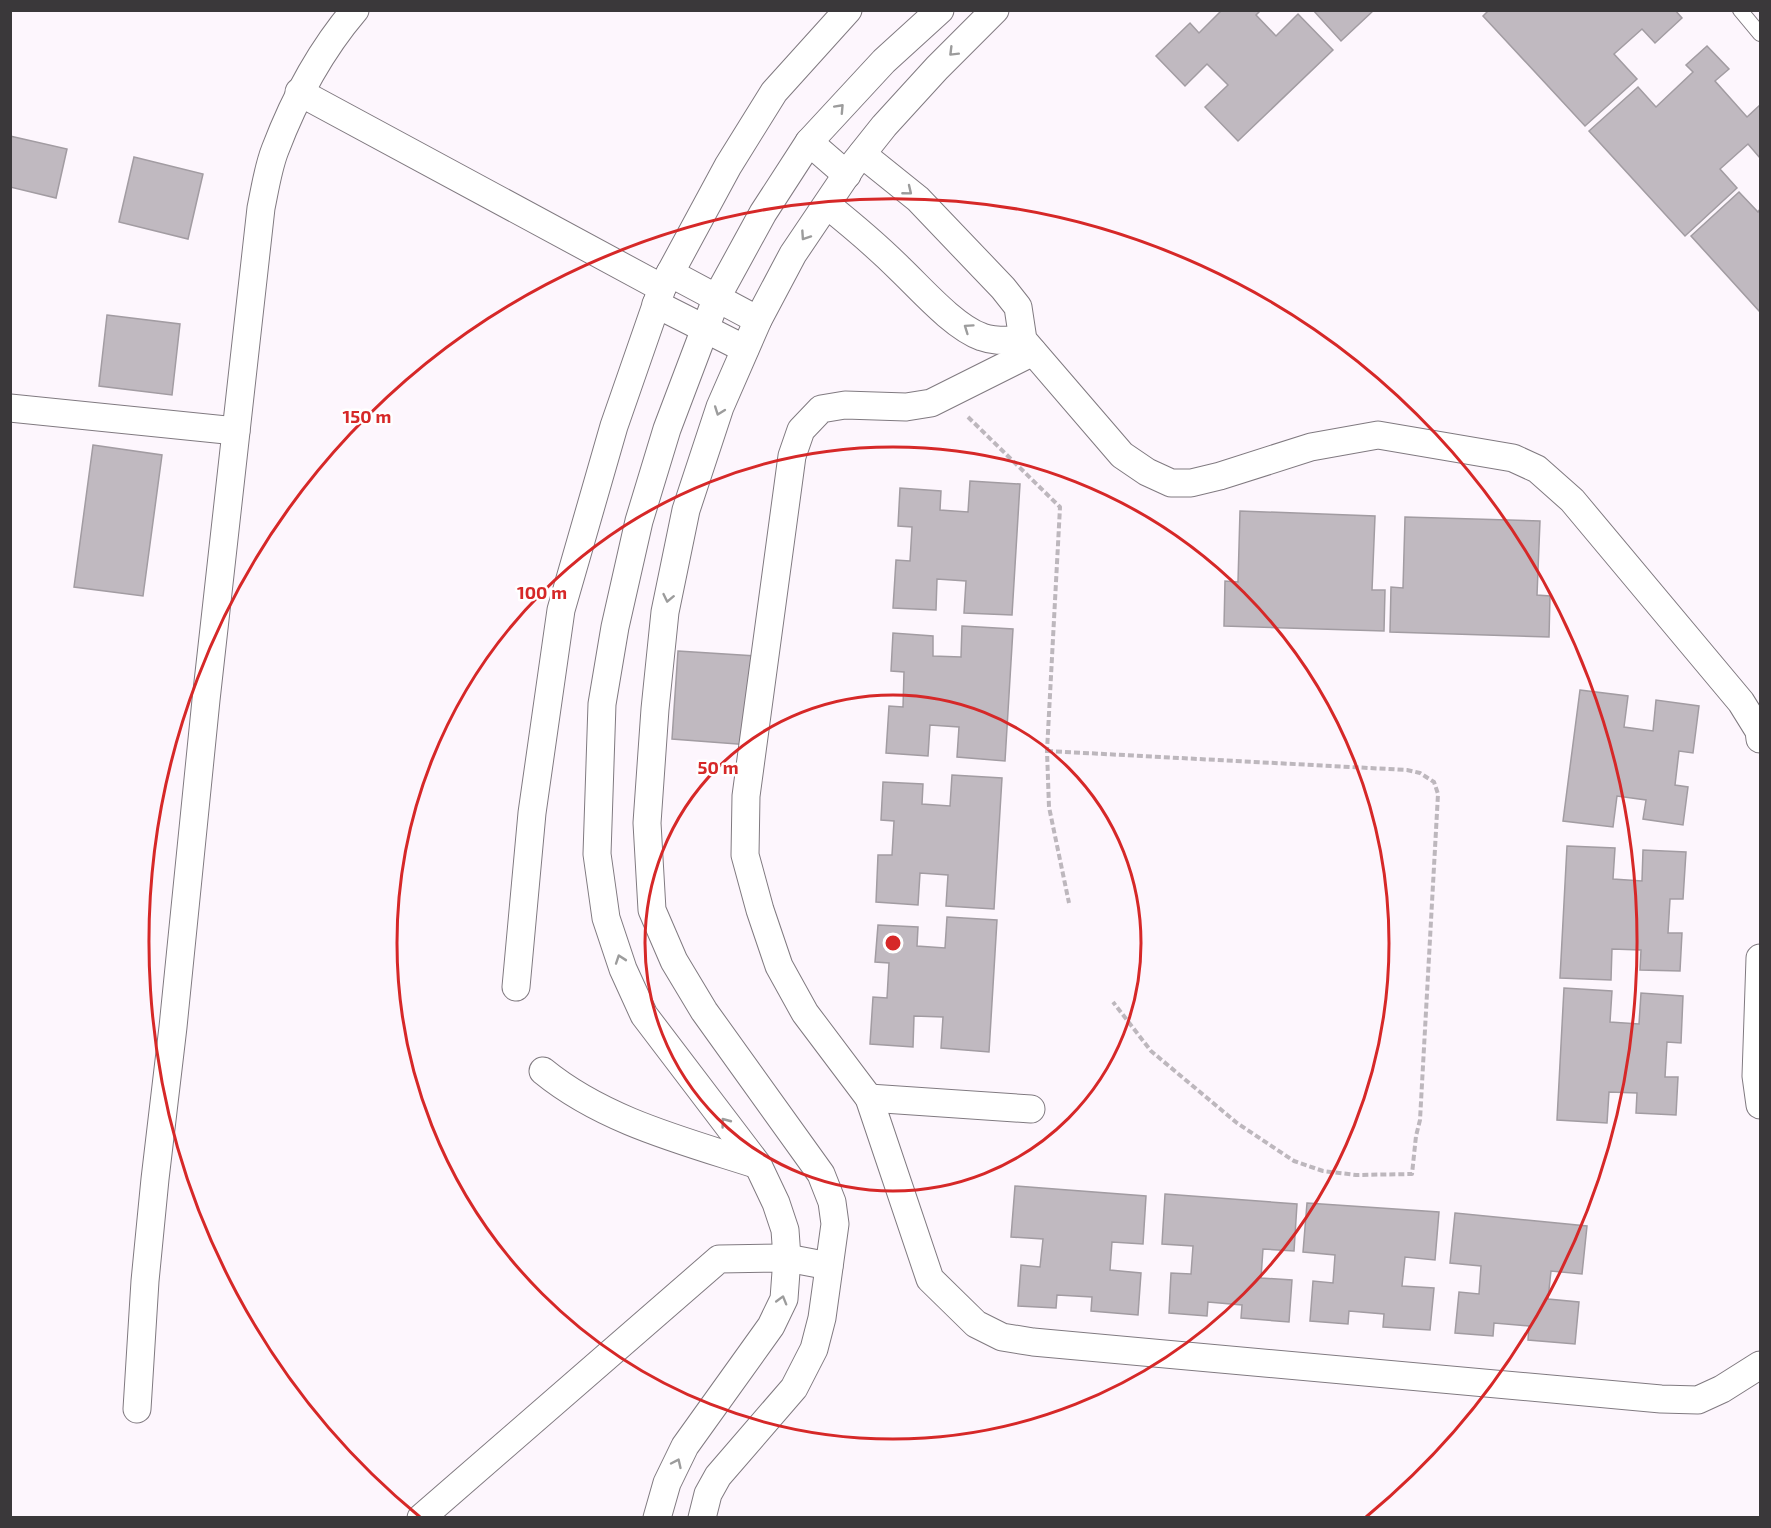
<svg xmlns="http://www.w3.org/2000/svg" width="1771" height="1528" viewBox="0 0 1771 1528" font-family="'Exo 2',sans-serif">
  <rect width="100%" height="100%" fill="#fdf6fd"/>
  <!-- building -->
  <g fill="#c0b9c0" stroke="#a29ca2" stroke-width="1.5">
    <path d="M1222,10H1261L1256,15L1276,36L1298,14L1333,50L1238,141L1205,107L1228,85L1207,64L1185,86L1156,56L1190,23L1199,33Z"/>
    <path d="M1313,10H1374L1341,41Z"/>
    <path d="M1489,10H1675L1682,18L1655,43L1642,29L1614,54L1637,79L1585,126L1483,16Z"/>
    <path d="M1707,46L1729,69L1715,81L1747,117L1760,105V158L1748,144L1720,169L1737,188L1685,236L1589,131L1638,87L1656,107L1693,72L1686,65Z"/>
    <path d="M10,136L67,149L56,198L10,187Z"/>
    <path d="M134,157L203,174L188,239L119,222Z"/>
    <path d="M1739,192L1758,212L1760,209V312L1691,236Z"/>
    <path d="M107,315L180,324L172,395L99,386Z"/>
    <path d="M93,445L162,455L143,596L74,587Z"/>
    <path d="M970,481L1020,484L1012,615L964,613L966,581L937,579L936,610L893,608L896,560L910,561L912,527L898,526L900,488L941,491L940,510L968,512Z"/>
    <path d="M1240,511L1375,516L1372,590H1385L1384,631L1224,626L1225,581L1238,582Z"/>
    <path d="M1405,517L1540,521L1537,595L1550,596L1549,637L1390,632L1391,587L1403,588Z"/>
    <path d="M962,626L1013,629L1005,761L957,757L959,727L930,725L928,756L886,753L889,706L903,707L904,672L891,671L893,633L933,636V656L961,657Z"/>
    <path d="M678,651L756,656L750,745L672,739Z"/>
    <path d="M1580,690L1628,696L1624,727L1653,731L1656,700L1699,706L1693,753L1679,751L1675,785L1688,787L1683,825L1643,819L1646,800L1617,796L1613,827L1563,821Z"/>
    <path d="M952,775L1002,778L994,909L946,906L948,875L920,873L918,905L876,902L878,855H892L894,821L881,820L883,782L923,784L922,804L950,806Z"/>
    <path d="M1567,846L1615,848L1613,879L1642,881L1643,850L1686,852L1683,899H1670L1668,933H1682L1680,971L1640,970L1641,950L1612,949L1611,980L1560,978Z"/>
    <path d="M947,917L997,920L989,1052L941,1048L943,1017L914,1016L913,1047L870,1044L873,997L887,998L889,963L875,962L878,925L918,927L917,946L945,948Z"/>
    <path d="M1564,988L1612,991L1610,1022L1639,1024L1641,993L1683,996L1681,1043L1667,1042L1665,1077H1678L1676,1115L1636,1113L1637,1093L1609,1092L1607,1123L1557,1120Z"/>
    <path d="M1015,1186L1146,1196L1143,1244L1112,1242L1110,1270L1141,1273L1138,1315L1091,1311L1092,1297L1057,1295L1056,1308L1018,1306L1021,1265L1040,1267L1043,1239L1011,1237Z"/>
    <path d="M1165,1194L1297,1204L1294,1251L1263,1249L1261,1278L1292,1280L1289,1322L1241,1318L1242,1305L1208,1302L1207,1316L1169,1313L1171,1273L1191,1274L1193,1246L1162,1244Z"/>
    <path d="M1307,1203L1439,1212L1435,1260L1405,1257L1402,1286L1434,1288L1430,1330L1383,1327L1384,1314L1349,1311L1348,1324L1310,1321L1313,1281L1333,1283L1335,1255L1303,1252Z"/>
    <path d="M1455,1213L1587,1226L1582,1274L1551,1271L1548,1299L1579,1302L1575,1344L1528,1340L1529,1326L1494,1323L1493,1336L1455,1333L1459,1292L1479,1294L1481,1266L1450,1263Z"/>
  </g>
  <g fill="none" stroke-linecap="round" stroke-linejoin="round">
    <defs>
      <path id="lane" d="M1740,10L1760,34"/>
      <g id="street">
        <path d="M299,92L662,288"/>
        <path d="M809,142L847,175"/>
        <path d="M862,154L918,199L1003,288L1018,307L1023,340L1122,455L1147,472L1171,483H1191L1220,476L1311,447L1378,435L1513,458L1537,469L1572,500L1741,702L1759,731L1760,739"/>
        <path d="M827,205C852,225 877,246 900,269C921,289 954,327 982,337C995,342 1009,340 1023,340"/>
        <path d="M670,273L758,320"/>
        <path d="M656,304L745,349"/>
        <path d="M1033,352L931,403L906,407L845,405L821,409L801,430L792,456L746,796L745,855L760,910L779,966L805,1013L869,1098L930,1279L976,1324L1002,1337L1033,1342L1661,1399L1698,1400L1722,1389L1760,1365"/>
        <path d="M10,408L236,431"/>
        <path d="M1760,958L1756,1076L1760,1105"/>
        <path d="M516,987L532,813L561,610L614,426L662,288L728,166L774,92L848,10"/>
        <path d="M543,1071C604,1121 684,1141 758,1165"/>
        <path d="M869,1098L1031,1109"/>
        <path d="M137,1409L145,1281L155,1179L173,1027L206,700L261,208C265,189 268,168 275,150C294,100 320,51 355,10"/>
        <path d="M421,1518L719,1259L787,1258L829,1266"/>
        <path d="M657,1518L667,1483L685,1446L771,1326L784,1299L787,1258L785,1230L776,1203L758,1165L644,1015L623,969L606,918L597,854L602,704L615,627L639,521L667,429L717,297L763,213L809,142L884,61L940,10"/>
        <path d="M702,1518L708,1494L718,1476L794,1388L814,1349L822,1318L835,1224L832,1202L821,1174L704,1011L674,961L652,910L647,823L655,709L665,612L686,510L720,407L758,320L793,254L853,165L884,126L937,68L995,10"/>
      </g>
    </defs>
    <!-- lane casing -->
    <use href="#lane" stroke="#807a80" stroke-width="16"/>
    <!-- street casing -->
    <use href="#street" stroke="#807a80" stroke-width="29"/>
    <!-- path -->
    <g stroke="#bdb7bd" stroke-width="4" stroke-dasharray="6 3" stroke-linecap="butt">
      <path d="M968,417L1060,507L1047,751L1049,807L1069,903"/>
      <path d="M1047,751L1407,770L1420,773L1434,782L1438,794L1420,1120L1416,1136L1412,1174L1356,1175L1323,1171L1294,1161L1237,1123L1151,1051L1113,1002"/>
    </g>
    <!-- lane -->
    <use href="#lane" stroke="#fff" stroke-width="14"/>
    <!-- street -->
    <use href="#street" stroke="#fff" stroke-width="27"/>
  </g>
  <!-- one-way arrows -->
  <defs><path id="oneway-chevron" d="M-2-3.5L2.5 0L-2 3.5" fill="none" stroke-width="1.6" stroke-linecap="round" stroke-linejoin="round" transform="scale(1.5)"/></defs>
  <g stroke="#9c9c9c">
    <use href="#oneway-chevron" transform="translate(953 52) rotate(135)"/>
    <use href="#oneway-chevron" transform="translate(840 108) rotate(-47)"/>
    <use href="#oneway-chevron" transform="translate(908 191) rotate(39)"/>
    <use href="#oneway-chevron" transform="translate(805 236) rotate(124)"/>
    <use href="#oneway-chevron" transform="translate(968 328) rotate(-145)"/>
    <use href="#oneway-chevron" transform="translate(719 411) rotate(110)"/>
    <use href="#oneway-chevron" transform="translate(668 598) rotate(102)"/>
    <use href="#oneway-chevron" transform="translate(620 959) rotate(-109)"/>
    <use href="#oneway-chevron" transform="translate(725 1122) rotate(-127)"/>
    <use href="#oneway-chevron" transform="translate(782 1300) rotate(-74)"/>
    <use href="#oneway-chevron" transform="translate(677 1463) rotate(-65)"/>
  </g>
  <!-- distance rings -->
  <g fill="none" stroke="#d62828" stroke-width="3">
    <circle cx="893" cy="943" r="248"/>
    <circle cx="893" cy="943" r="496"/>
    <path d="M420 1517A744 744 0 1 1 1366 1517"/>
  </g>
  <circle cx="893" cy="943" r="9" fill="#d62828" stroke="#fff" stroke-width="3"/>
  <g font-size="18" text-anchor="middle" font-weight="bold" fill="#d62828" stroke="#fff" stroke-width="5" stroke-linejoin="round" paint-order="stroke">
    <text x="367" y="423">150 m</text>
    <text x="542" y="599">100 m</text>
    <text x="718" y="774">50 m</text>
  </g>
  <!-- border -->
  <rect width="1771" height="1528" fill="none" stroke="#3a383a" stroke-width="24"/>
</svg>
